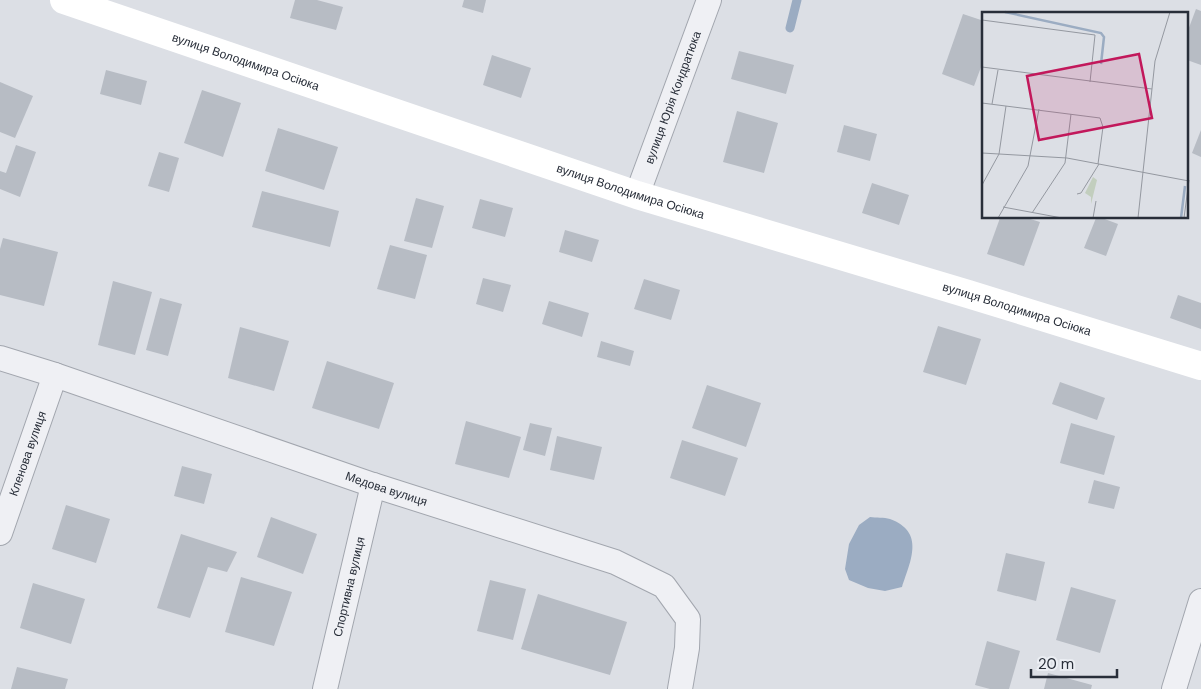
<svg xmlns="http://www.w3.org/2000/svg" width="1201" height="689" viewBox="0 0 1201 689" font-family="'DM Sans',sans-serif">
  <rect width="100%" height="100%" fill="#dcdfe5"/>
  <!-- water -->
  <path fill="#9bacc2" d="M870,517C876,518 884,517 890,519C925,532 911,560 902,587L885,591L868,588L849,580L845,569L849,544L859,525Z"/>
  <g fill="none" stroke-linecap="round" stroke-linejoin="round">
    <!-- stream -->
    <path stroke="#9bacc2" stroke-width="9" d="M790,28L797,0"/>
  </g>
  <!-- building -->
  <g fill="#b7bcc4">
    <path d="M295,0H317L343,7L336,30L290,18Z"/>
    <path d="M464,0H486L483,13L462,7Z"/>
    <path d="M1196,9L1201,11V65L1187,60V33Z"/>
    <path d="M963,14L984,21V59L974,86L942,74Z"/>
    <path d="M739,51L794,65L786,94L731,79Z"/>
    <path d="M492,55L531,68L521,98L483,85Z"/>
    <path d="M106,70L147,81L141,105L100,94Z"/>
    <path d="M0,82L33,96L15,138L0,132Z"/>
    <path d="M202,90L241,103L223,157L184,143Z"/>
    <path d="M737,111L778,123L764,173L723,162Z"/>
    <path d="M844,125L877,134L870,161L837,152Z"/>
    <path d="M278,128L338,147L324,190L265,171Z"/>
    <path d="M1201,130V157L1192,153Z"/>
    <path d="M16,145L36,152L20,197L0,189V171L6,173Z"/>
    <path d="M159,152L179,158L169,192L148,186Z"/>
    <path d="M872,183L909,195L899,225L862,213Z"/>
    <path d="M262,191L339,211L330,247L252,227Z"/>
    <path d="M416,198L444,206L432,248L404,241Z"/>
    <path d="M480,199L513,208L505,237L472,228Z"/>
    <path d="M1000,218H1027L1040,222L1024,266L987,254Z"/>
    <path d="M1096,218H1102L1118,224L1106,256L1084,248Z"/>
    <path d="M565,230L599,240L592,262L559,252Z"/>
    <path d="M3,238L58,252L44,306L0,295V249Z"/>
    <path d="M390,245L427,255L415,299L377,289Z"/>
    <path d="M483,278L511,285L503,312L476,304Z"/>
    <path d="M644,279L680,290L671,320L634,309Z"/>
    <path d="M113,281L152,292L135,355L98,345Z"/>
    <path d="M1178,295L1201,303V329L1170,318Z"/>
    <path d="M160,298L182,304L168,356L146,350Z"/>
    <path d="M549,301L589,313L582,337L542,324Z"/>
    <path d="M938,326L981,339L966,385L923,372Z"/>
    <path d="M240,327L289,341L274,391L228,378Z"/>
    <path d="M601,341L634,351L630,366L597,357Z"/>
    <path d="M327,361L394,383L379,429L312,408Z"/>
    <path d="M1060,382L1105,398L1097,420L1052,404Z"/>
    <path d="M707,385L761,403L746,447L692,428Z"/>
    <path d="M466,421L521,437L509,478L455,464Z"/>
    <path d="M530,423L552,428L545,456L523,450Z"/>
    <path d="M1071,423L1115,436L1104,475L1060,463Z"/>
    <path d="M557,436L602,447L594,480L550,470Z"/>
    <path d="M682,440L738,458L725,496L670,478Z"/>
    <path d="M182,466L212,474L204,504L174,496Z"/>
    <path d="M1094,480L1120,487L1114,509L1088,503Z"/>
    <path d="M66,505L110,519L96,563L52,549Z"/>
    <path d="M271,517L317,534L303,574L257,557Z"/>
    <path d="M181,534L237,552L227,572L208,567L190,618L157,608Z"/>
    <path d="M1006,553L1045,562L1036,601L997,591Z"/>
    <path d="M241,577L292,592L274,646L225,632Z"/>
    <path d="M490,580L526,589L513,640L477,631Z"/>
    <path d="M33,583L85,599L71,644L20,628Z"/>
    <path d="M1071,587L1116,600L1100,653L1056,640Z"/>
    <path d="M538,594L627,622L610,675L521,649Z"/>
    <path d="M987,641L1020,651L1009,689H990L975,685Z"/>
    <path d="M17,667L68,679L65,689H11Z"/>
    <path d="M1048,673L1092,685L1091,689H1044Z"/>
  </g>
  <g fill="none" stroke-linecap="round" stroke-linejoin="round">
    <defs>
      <g id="street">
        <path id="s1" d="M637,195L709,0"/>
        <path id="s2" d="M0,358L55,375L373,485L615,562L664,586L688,619L687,648L680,689"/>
        <path id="s3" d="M0,533L55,375"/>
        <path id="s4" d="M325,689L373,485"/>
        <path d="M1174,689L1201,601"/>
      </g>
    </defs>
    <!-- street casing -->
    <use href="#street" stroke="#a2a6ae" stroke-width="26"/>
    <!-- street -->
    <use href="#street" stroke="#eff0f4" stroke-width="24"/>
    <!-- secondary -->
    <path stroke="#fff" stroke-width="28" id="s5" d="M64,0L637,195L968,294L1201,366"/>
  </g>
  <g text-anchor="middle" stroke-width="4" stroke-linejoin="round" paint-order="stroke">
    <!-- street labels -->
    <g font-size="12" fill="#282e39" stroke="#ebeef3">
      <text dy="4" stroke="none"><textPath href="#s5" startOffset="192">вулиця Володимира Осіюка</textPath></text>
      <text dy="4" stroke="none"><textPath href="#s1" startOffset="104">вулиця Юрія Кондратюка</textPath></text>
      <text dy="4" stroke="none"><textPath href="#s5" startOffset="598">вулиця Володимира Осіюка</textPath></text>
      <text dy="4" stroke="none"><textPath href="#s5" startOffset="1002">вулиця Володимира Осіюка</textPath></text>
      <text dy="4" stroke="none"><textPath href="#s3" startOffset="84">Кленова вулиця</textPath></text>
      <text dy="4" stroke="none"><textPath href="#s2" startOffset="408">Медова вулиця</textPath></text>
      <text dy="4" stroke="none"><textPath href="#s4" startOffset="105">Спортивна вулиця</textPath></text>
    </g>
  </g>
  <!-- overview -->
  <g transform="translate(982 12)">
    <rect width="206" height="206" fill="#dcdfe5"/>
    <path d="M111,165L115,168L109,192V185L103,181Z" fill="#c2cebe"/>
    <path fill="none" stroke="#9bacc2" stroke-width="2.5" d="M23,0L119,21L122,25L119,52M199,206L203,174"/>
    <path fill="none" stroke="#9498a0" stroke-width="1" d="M0,8L113,23L108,70M0,55L170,77M0,91L118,106L121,115L116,152M10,92L16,58M0,141L85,146L207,169M0,173L17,142L24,94M95,182L99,181L117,152M21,195L80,206M50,201L83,151L89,102M16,206L46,154L57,97M111,206L114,189M156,206L173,49L188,0M202,206L207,168"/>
    <path fill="#c2185b" fill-opacity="0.15" stroke="#c2185b" stroke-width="2.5" d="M157,42L170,106L57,128L45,64Z"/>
    <rect width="206" height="206" fill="none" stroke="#282e39" stroke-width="2.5"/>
  </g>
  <!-- scale -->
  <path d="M1031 669v8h86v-8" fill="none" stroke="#282e39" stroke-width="2.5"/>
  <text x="1038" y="669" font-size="15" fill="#282e39" stroke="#ebeef3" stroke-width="4" paint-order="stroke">20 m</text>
</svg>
